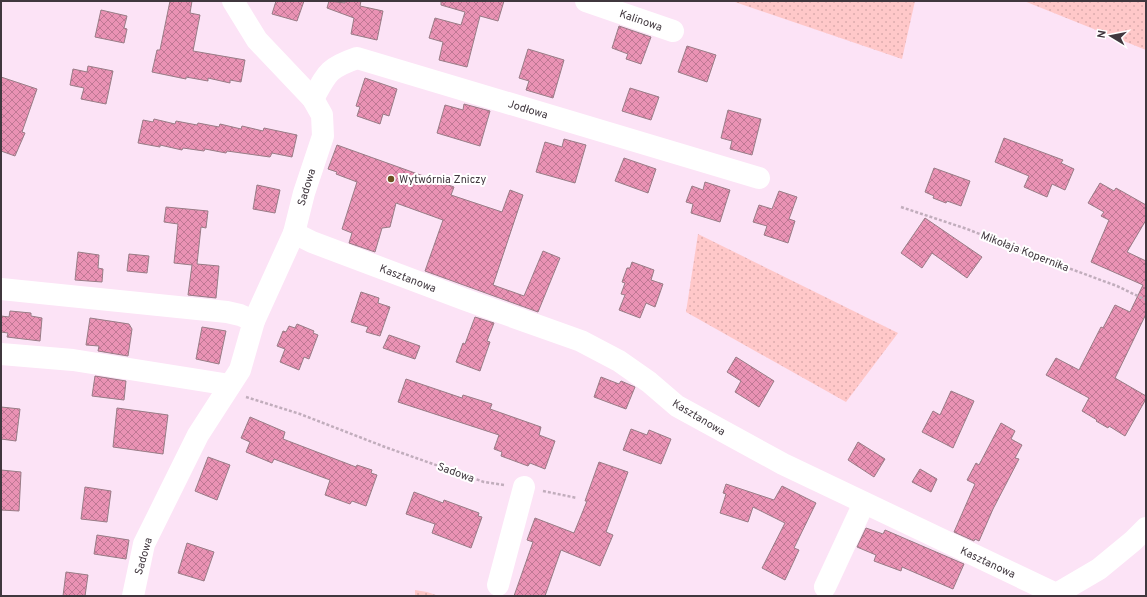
<svg xmlns="http://www.w3.org/2000/svg" width="1147" height="597" viewBox="0 0 1147 597" font-family="Overpass,sans-serif">
  <defs>
    <pattern id="grass-dots" width="8" height="8" patternUnits="userSpaceOnUse"><rect width="8" height="8" fill="#ffc8c9"/><path d="M2 2h.1M6 6h.1" fill="none" stroke="#dcacae" stroke-width="1.8" stroke-linecap="round"/></pattern>
    <pattern id="building-cross-hatch" width="8" height="8" patternUnits="userSpaceOnUse"><rect width="8" height="8" fill="#ea92b4"/><path d="M0 0l8 8M0 8l8-8" fill="none" stroke="#bf7894"/></pattern>
  </defs>
  <rect width="100%" height="100%" fill="#fce3f6"/>
  <!-- grass -->
  <g fill="url(#grass-dots)">
    <path d="M732,1H915L902,59Z"/>
    <path d="M1024,1H1146V50Z"/>
    <path d="M698,234L898,333L846,402L686,312Z"/>
    <path d="M415,590L427,592L439,596H415Z"/>
  </g>
  <!-- building -->
  <g fill="url(#building-cross-hatch)" stroke="#987c86">
    <path d="M170,1H192L190,13L200,15L193,51L245,60L241,82L230,80V83L208,78V81L186,77V79L152,72L157,50H160Z"/>
    <path d="M276,1H304L297,21L272,14Z"/>
    <path d="M329,1L345,3V1H361L360,6L383,11L377,40L351,34L354,18L327,8Z"/>
    <path d="M441,1H504L498,21L480,16L467,67L439,60L443,42L429,38L435,18L461,25L465,12L441,5Z"/>
    <path d="M101,10L127,16L124,28L127,29L124,43L95,37Z"/>
    <path d="M619,26L651,37L641,64L626,59L628,54L612,48Z"/>
    <path d="M687,46L716,55L707,82L678,72Z"/>
    <path d="M528,49L564,60L553,98L526,90L529,81L519,78Z"/>
    <path d="M88,66L113,71L106,104L81,99L84,88L70,85L73,69L87,72Z"/>
    <path d="M1,77L37,89L22,132L25,133L15,156L1,151Z"/>
    <path d="M365,78L397,89L389,116L383,114L380,124L357,116L360,107L356,106Z"/>
    <path d="M630,88L659,97L651,120L622,111Z"/>
    <path d="M464,104L490,111L480,146L437,133L445,105L463,110Z"/>
    <path d="M728,110L761,119L752,155L730,149L732,141L721,138Z"/>
    <path d="M154,119L175,124L176,121L197,125L198,123L219,127L220,124L241,129L242,126L263,131L264,128L297,135L292,157L272,153L270,157L227,151L226,153L205,149L204,151L183,148L182,150L160,145V147L138,143L143,120L153,122Z"/>
    <path d="M1004,138L1063,160L1061,163L1074,169L1065,190L1052,184L1047,197L1024,187L1029,176L995,162Z"/>
    <path d="M564,139L586,145L575,183L536,172L545,142L562,147Z"/>
    <path d="M337,145L454,187L451,195L502,212L510,190L523,195L493,285L524,296L543,251L560,258L538,312L425,271L443,220L396,203L390,227L382,228L375,252L349,243L352,233L342,229L357,182L336,174L337,172L328,169Z"/>
    <path d="M624,158L656,169L648,193L615,181Z"/>
    <path d="M934,168L970,181L961,206L947,201L946,203L933,198L934,196L925,192Z"/>
    <path d="M705,182L730,190L720,222L691,213L693,204L686,202L692,186L703,190Z"/>
    <path d="M1100,183L1114,191L1116,188L1146,205V220L1127,252L1146,261V314L1115,378L1146,396V399L1125,436L1109,426L1108,428L1096,421L1097,420L1082,411L1089,398L1046,375L1056,358L1079,370L1101,327L1103,328L1115,305L1130,312L1143,285L1091,262L1109,220L1101,216L1104,212L1088,203Z"/>
    <path d="M257,185L280,190L275,213L253,209Z"/>
    <path d="M779,191L797,197L789,219L795,221L788,243L764,235L767,226L753,222L759,205L772,209Z"/>
    <path d="M166,207L208,211L206,228L201,227L197,264L219,266L216,298L188,295L192,265L174,263L178,224L164,222Z"/>
    <path d="M925,218L982,257L967,278L932,253L922,268L901,253Z"/>
    <path d="M78,252L99,255L98,268L103,269L102,282L75,280Z"/>
    <path d="M129,254L149,256L147,273L127,271Z"/>
    <path d="M632,262L654,270L651,280L663,284L655,307L646,303L640,318L619,310L625,295L621,294L625,283L622,282L627,268H630Z"/>
    <path d="M361,292L379,298L378,303L390,307L380,336L366,332L368,327L351,322Z"/>
    <path d="M10,311L31,313V316L42,318L40,341L7,337L8,333L1,332V316L9,317Z"/>
    <path d="M475,317L494,323L487,341L490,342L480,371L456,362L463,343L465,344Z"/>
    <path d="M90,318L129,324L132,329L128,356L98,351L99,346L86,345Z"/>
    <path d="M297,324L314,331L313,333L318,335L309,359L304,357L299,370L280,362L285,349L277,346L283,331L286,332L289,326L295,328Z"/>
    <path d="M202,327L226,331L219,364L196,359Z"/>
    <path d="M389,335L420,346L415,359L383,348Z"/>
    <path d="M736,357L774,381L759,407L735,392L741,381L727,372Z"/>
    <path d="M95,376L126,381L124,400L92,396Z"/>
    <path d="M601,377L619,384L621,381L635,387L626,409L594,397Z"/>
    <path d="M406,379L462,398L463,395L492,404L490,409L541,427L539,435L555,441L545,469L530,463L528,466L501,456L502,452L494,449L499,435L398,402Z"/>
    <path d="M951,391L974,401L953,448L922,432L933,411L940,415Z"/>
    <path d="M1,407L20,409L16,441L1,439Z"/>
    <path d="M117,408L168,415L163,454L113,447Z"/>
    <path d="M250,417L285,432L283,439L356,467L357,465L372,470L371,473L377,475L366,506L352,501L350,504L325,495L330,480L274,459L272,463L246,452L250,442L241,438Z"/>
    <path d="M1001,423L1015,431L1011,439L1022,445L1015,458L1019,459L993,509L979,541L975,539L974,541L954,532L975,484L967,480L976,463L979,465Z"/>
    <path d="M631,429L647,435L649,430L671,439L661,464L623,450Z"/>
    <path d="M858,442L885,459L874,477L848,460Z"/>
    <path d="M208,457L230,465L217,500L195,491Z"/>
    <path d="M599,462L628,472L606,532L613,535L600,566L561,550L545,596H514L533,542L527,540L535,518L574,533L587,501H585Z"/>
    <path d="M920,469L937,479L931,492L912,482Z"/>
    <path d="M1,470L21,472L19,511L1,510Z"/>
    <path d="M726,484L774,500L782,486L816,503L794,548L799,550L785,580L762,568L785,523L753,507L748,522L720,513L726,494L723,493Z"/>
    <path d="M85,487L111,491L107,522L81,519Z"/>
    <path d="M414,492L443,503L444,500L479,513L478,516L482,517L471,548L432,533L435,524L406,514Z"/>
    <path d="M866,528L883,534L885,530L964,564L953,589L902,567L901,571L874,561L876,555L857,547Z"/>
    <path d="M97,535L129,540L126,559L94,554Z"/>
    <path d="M187,543L214,552L204,581L178,573Z"/>
    <path d="M66,572L88,575L85,596H63Z"/>
  </g>
  <g fill="none" stroke-linecap="round" stroke-linejoin="round">
    <!-- path -->
    <g stroke="#c1adbc" stroke-width="2.5" stroke-dasharray="3 2" stroke-linecap="butt">
      <path d="M901,207L967,229L1041,258L1117,286L1146,300"/>
      <path d="M246,397L300,414L385,447L484,482L504,485"/>
      <path d="M543,491L577,498"/>
    </g>
    <!-- minor -->
    <g stroke="#fff" stroke-width="22">
      <path d="M586,1L673,31"/>
      <path d="M313,99C327,73 328,68 357,58L759,178"/>
      <path d="M294,233L312,242L466,300L581,341L619,361L649,382L677,406L783,464L1056,594"/>
      <path d="M1,289L227,312L240,315L254,321"/>
      <path d="M1,354L73,360L230,385"/>
      <path d="M498,585L524,487"/>
      <path d="M825,587L864,503"/>
      <path d="M133,596L144,544L198,435L240,370L254,321L294,233L304,193L323,136L322,115L313,99L257,40L233,1"/>
      <path d="M1053,596L1099,569L1133,541L1146,528"/>
    </g>
  </g>
  <!-- markers -->
  <circle fill="#6a5222" stroke="#fff" stroke-width="1.5" cx="391" cy="179" r="4"/>
  <g text-anchor="middle" stroke-width="4" stroke-linejoin="round" paint-order="stroke">
    <!-- street labels -->
    <g font-size="11" fill="#40373e" stroke="#fff">
      <text transform="translate(641 20) rotate(19)" y="4">Kalinowa</text>
      <text transform="translate(528 109) rotate(17)" y="4">Jodłowa</text>
      <text transform="translate(306 187) rotate(-73)" y="4">Sadowa</text>
      <text transform="translate(1025 251) rotate(21)" y="4">Mikołaja Kopernika</text>
      <text transform="translate(408 278) rotate(21)" y="4">Kasztanowa</text>
      <text transform="translate(699 417) rotate(31)" y="4">Kasztanowa</text>
      <text transform="translate(456 472) rotate(20)" y="4">Sadowa</text>
      <text transform="translate(143 556) rotate(-74)" y="4">Sadowa</text>
      <text transform="translate(988 562) rotate(25)" y="4">Kasztanowa</text>
    </g>
    <!-- poi labels -->
    <g font-size="11" fill="#40373e" stroke="#fff" text-anchor="start">
      <text x="399" y="183">Wytwórnia Zniczy</text>
    </g>
  </g>
  <!-- border -->
  <rect width="1147" height="597" fill="none" stroke="#40373e" stroke-width="4"/>
  <!-- north arrow -->
  <g transform="translate(1111 36) rotate(280)" stroke="#ffffff" stroke-width="3" paint-order="stroke">
  <path d="M0-3L7 15L0 10L-7 15Z" fill="#40373e"/>
  <text y="-6" font-size="11" font-weight="bold" text-anchor="middle" fill="#40373e">N</text>
  </g>
</svg>
